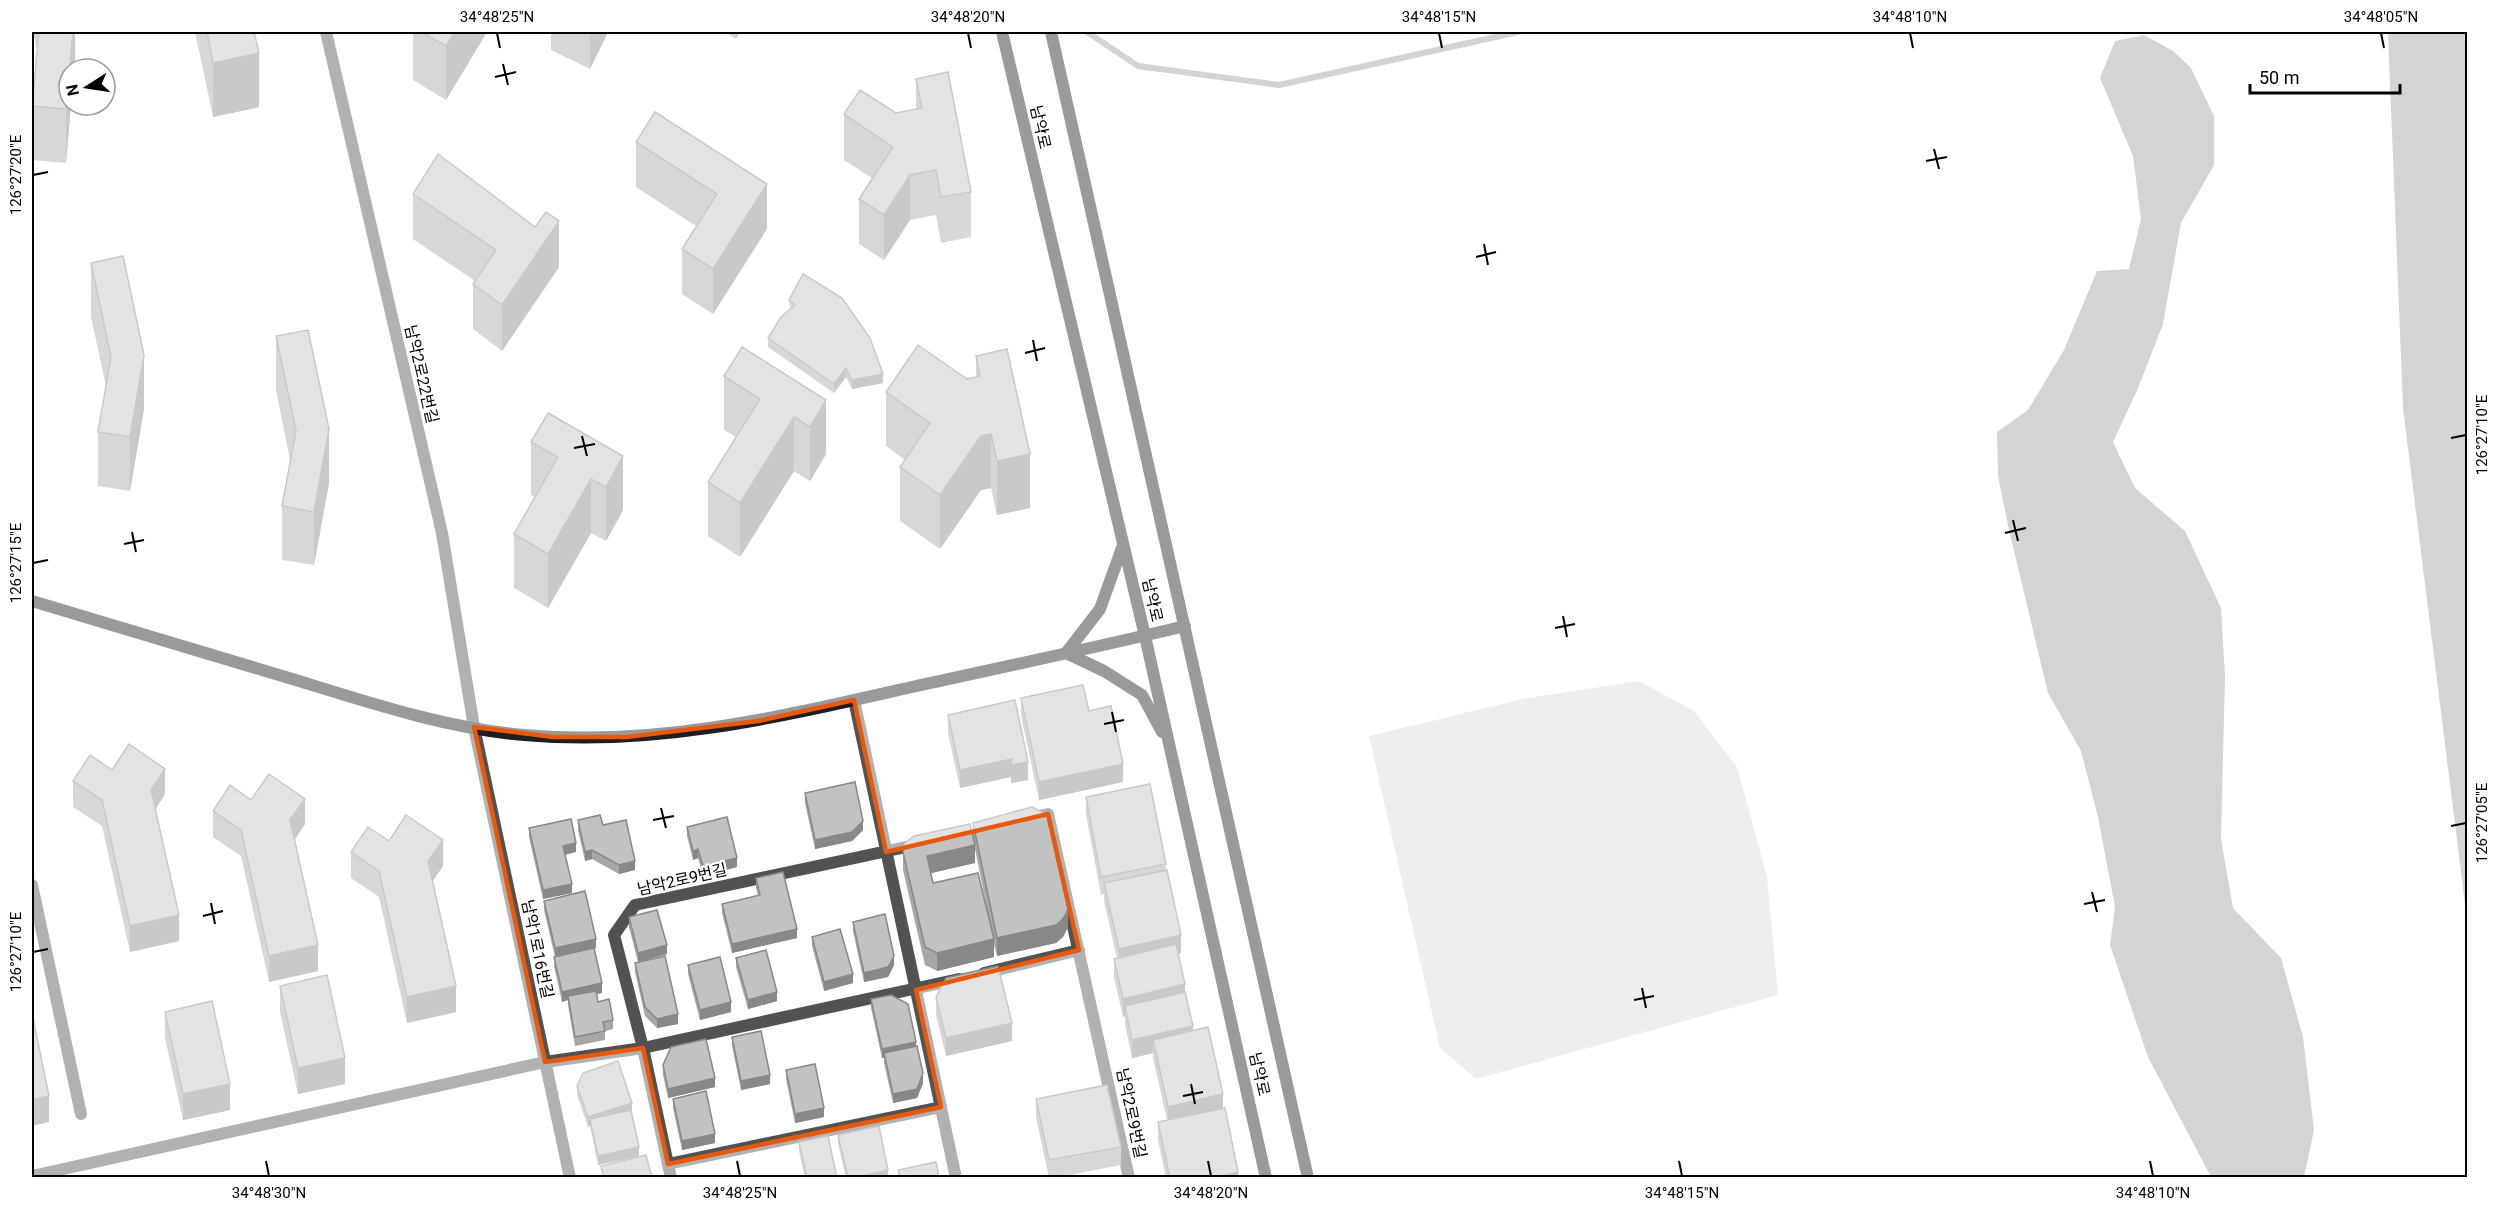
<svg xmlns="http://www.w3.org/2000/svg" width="2499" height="1209" viewBox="0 0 2499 1209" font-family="Roboto,'Noto Sans KR',sans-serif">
  <rect width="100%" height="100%" fill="#fff"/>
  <!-- green -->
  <path fill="#d9d9d9" d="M1639,681L1694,711L1737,767L1767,877L1778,995L1476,1079L1440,1048L1369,736L1523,699Z"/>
  <!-- water -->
  <g fill="#a0a0a0">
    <path d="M2388,32H2467V920L2403,408Z"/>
    <path d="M2144,35L2173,51L2191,68L2214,116V165L2181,223L2163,324L2138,388L2113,442L2135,488L2185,531L2221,608L2225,676L2221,839L2233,908L2281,958L2303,1037L2314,1130L2304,1177H2211L2148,1057L2110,945L2115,907L2098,817L2081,751L2048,693L2009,530L1998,476L1997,432L2028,410L2064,350L2097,271L2129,269L2141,219L2133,156L2100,78L2115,41Z"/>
  </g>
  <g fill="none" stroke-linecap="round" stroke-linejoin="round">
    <!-- stream -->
    <path stroke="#a0a0a0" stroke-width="6" d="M1087,32L1138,66L1279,85L1518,32"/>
    <!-- street -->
    <g stroke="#525252" stroke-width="12">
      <path d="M326,32L442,533L474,727L570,1178"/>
      <path d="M854,700L956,1178"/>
      <path d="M1031,818L1048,814L1129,1178"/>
      <path d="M32,885L81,1114"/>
      <path d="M984,973L1079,950"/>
      <path d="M668,1164L941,1107"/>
      <path d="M32,1176L545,1062L643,1048L959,979"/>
      <path d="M671,1178L643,1048L614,935L635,905L920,844"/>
    </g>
    <!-- secondary -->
    <g stroke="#1f1f1f" stroke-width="12">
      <path d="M1002,32L1145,636L1266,1178"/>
      <path d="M1051,32L1308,1178"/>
      <path d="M1123,545L1100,609L1066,653L1104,671L1142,695L1162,732"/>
      <path d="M32,601C121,628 210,655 299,681C370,703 450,729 524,735C656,747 785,716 912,687C1003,667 1094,648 1185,626"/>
    </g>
  </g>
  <!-- wall -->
  <g fill="#a7a7a7" fill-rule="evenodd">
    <path d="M33,32H75V64L69,105H71L66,163L32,160V106L37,50Z"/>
    <path d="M195,32H254L259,107L213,117Z"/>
    <path d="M413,32H487L446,100L413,80Z"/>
    <path d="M551,32H608L590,69L551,50Z"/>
    <path d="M725,32H739L736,39Z"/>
    <path d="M916,79L971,192V237L941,243L936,215L910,220L884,260L859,244V199L872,178L844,160V114L896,113L916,109Z"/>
    <path d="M655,112L767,229L713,314L682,294V249L696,226L636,187V142Z"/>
    <path d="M413,194L559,267L502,351L473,329V284L475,281L413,239Z"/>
    <path d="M91,263L144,409L130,491L98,486V432L106,386L91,317Z"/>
    <path d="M789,300L883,383L852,389L846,377L834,393L768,347V338L790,309Z"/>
    <path d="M276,336L329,483L314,565L282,560V506L290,460L276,390Z"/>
    <path d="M976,356L1030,508L997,515L991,488L981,490L940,549L900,521V467L905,460L886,446V392L976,377Z"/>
    <path d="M724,376L826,400V454L810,481L794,471L740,557L708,536V482L736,437L724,430Z"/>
    <path d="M548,413L623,510L606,541L591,533L548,608L514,588V534L535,497L531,495V442Z"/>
    <path d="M1021,698L1089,711L1123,782L1039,800L1021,716Z"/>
    <path d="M948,715L1028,780L1011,783V777L960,788L948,733Z"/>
    <path d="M112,770L165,794L155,810L179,941L130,952L102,826L73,807V781Z"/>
    <path d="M805,793L863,830L852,841L815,849L805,803Z"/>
    <path d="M1086,797L1166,864V870L1181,953L1178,954L1193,1030L1223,1108L1238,1178H1166L1158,1140V1122L1167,1120L1153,1058V1053L1132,1058L1125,1024V1016L1123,1017L1114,977V959L1117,958L1104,901V894L1101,895L1086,815Z"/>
    <path d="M251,800L305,824L295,840L318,971L269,982L241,856L213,837V811Z"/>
    <path d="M578,820L635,870L619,874L592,859L585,861L578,830Z"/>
    <path d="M973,823L1068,927L1063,937L1056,943L997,956L994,944V957L937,971L925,965L903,870V852L973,838ZM975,849L989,918L933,883L931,873L975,863Z"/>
    <path d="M687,827L737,867L703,876L698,858L693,860L687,836Z"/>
    <path d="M529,828L576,852L565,855L572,893L543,899L529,837Z"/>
    <path d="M389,841L443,866L433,881L456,1012L407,1023L379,897L351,878V852Z"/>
    <path d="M756,878L797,938L732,953L722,913V904L758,895L756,888Z"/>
    <path d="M544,901L596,948L594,949L602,993L597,994L598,1002L613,1020V1029L605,1031V1040L575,1046L568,1005V1000L562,1002L554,966L555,957L544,910Z"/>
    <path d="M629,917L667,954L638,962L629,927Z"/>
    <path d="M853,922L894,965L888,977L864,982L853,931Z"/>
    <path d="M812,937L853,983L824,991L812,946Z"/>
    <path d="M736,958L777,1001L748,1009L736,967Z"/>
    <path d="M635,963L678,1024L657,1028L645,1016L635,972Z"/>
    <path d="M688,965L731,1012L700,1020L688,974Z"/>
    <path d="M280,986L345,1084L298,1094L280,1012Z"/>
    <path d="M936,997L1012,1041L946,1056L936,1015Z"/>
    <path d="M871,999L916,1046L923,1083L917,1098L893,1103L884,1063V1058H882L871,1008Z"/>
    <path d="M165,1012L230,1110L183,1120L165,1038Z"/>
    <path d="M732,1037L770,1084L741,1090L732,1046Z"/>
    <path d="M663,1065L715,1087L668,1098L663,1075Z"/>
    <path d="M786,1070L824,1117L795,1123L786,1079Z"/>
    <path d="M577,1086L632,1112H631L639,1156L598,1165L590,1126L588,1127L577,1095Z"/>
    <path d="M673,1099L715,1143L682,1150L673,1108Z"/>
    <path d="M1036,1099L1121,1147V1165L1054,1178H1049L1036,1117Z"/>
    <path d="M838,1135L888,1178H846L838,1144Z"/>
    <path d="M799,1142L837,1178H805L799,1151Z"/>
  </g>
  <!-- shaded-wall -->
  <g fill="#888">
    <path d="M73,32H75V69H70Z"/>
    <path d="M455,32H487L446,100V46Z"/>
    <path d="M590,32H608L590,69Z"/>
    <path d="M736,32H739L736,39Z"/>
    <path d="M259,53V107L213,117V63Z"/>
    <path d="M69,77V105H71L66,163V109Z"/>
    <path d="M910,175V220L884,260V215Z"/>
    <path d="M767,184V229L713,314V269Z"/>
    <path d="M559,221V267L502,351V305Z"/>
    <path d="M144,355V409L130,491V437Z"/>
    <path d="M846,368V377L834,393V384Z"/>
    <path d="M883,374V383L852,389V380Z"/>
    <path d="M826,400V454L810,481V427Z"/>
    <path d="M794,417V471L740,557V503Z"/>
    <path d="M329,429V483L314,565V512Z"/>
    <path d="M991,434V488L981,490L940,549V495L981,436Z"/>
    <path d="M1030,454V508L997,515V461Z"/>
    <path d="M623,456V510L606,541V487Z"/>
    <path d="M591,479V533L548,608V554Z"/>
    <path d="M1012,759L1028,762V780L1011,783V777L960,788V770Z"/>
    <path d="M1123,764V782L1039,800V782Z"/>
    <path d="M165,769V794L151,816V790Z"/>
    <path d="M305,799V824L290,846V820Z"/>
    <path d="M863,821V830L852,841L815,849V840Z"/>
    <path d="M443,840V866L428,887V861Z"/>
    <path d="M576,843V852L563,855V846Z"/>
    <path d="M975,845V863L927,874V856Z"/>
    <path d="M698,849V858L693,860V851Z"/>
    <path d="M592,850V859L585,861V852Z"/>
    <path d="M737,858V867L703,876V866Z"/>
    <path d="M635,861V870L619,874V865Z"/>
    <path d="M572,884V893L543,899V890Z"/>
    <path d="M1068,909V927L1063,937L1056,943L997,956V938Z"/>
    <path d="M179,915V941L130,952V926Z"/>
    <path d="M797,929V938L732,953V944Z"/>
    <path d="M1181,935V953L1119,967V949Z"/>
    <path d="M596,939V948L555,958V948Z"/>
    <path d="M994,939V957L937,971V953Z"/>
    <path d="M318,945V971L269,982V956Z"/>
    <path d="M667,945V954L638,962V953Z"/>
    <path d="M894,956V965L888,977L864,982V973Z"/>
    <path d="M853,974V983L824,991V982Z"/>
    <path d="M602,983V993L568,1000V996V1000L562,1002V992Z"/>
    <path d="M1185,984V1002L1125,1006V1016L1123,1017V999Z"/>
    <path d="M456,986V1012L407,1023V997Z"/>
    <path d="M777,992V1001L748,1009V1000Z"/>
    <path d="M731,1002V1012L700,1020V1010Z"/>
    <path d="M678,1014V1024L657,1028V1019Z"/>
    <path d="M1012,1023V1041L946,1056V1038Z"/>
    <path d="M1193,1026V1044L1153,1040V1053L1132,1058V1040Z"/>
    <path d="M916,1042V1051L884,1053V1058H882V1049Z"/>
    <path d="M345,1058V1084L298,1094V1068Z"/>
    <path d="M923,1073V1083L917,1098L893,1103V1094Z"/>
    <path d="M770,1075V1084L741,1090V1081Z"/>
    <path d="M715,1078V1087L668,1098V1089Z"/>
    <path d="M230,1084V1110L183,1120V1094Z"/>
    <path d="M1223,1094V1112L1168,1125V1107Z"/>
    <path d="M49,1096V1122L32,1126V1100Z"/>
    <path d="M632,1103V1112L591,1125L590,1119V1126L588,1127V1117Z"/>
    <path d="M824,1108V1117L795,1123V1114Z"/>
    <path d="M715,1134V1143L682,1150V1141Z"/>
    <path d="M639,1147V1156L598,1165V1156Z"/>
    <path d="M888,1170V1178H854Z"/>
    <path d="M1238,1172V1178H1211Z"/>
  </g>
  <!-- building -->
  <g fill="#c2c2c2" stroke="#888" stroke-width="1.5">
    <path d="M39,32H73L66,109L32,106Z"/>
    <path d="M207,32H254L259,53L213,63Z"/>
    <path d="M421,32H455L446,46Z"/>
    <path d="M948,72L971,192L941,197L936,170L910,175L884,215L859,199L893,147L844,114L860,90L896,113L922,108L916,79Z"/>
    <path d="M655,112L767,184L713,269L682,249L717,194L636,142Z"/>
    <path d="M438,154L535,227L546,212L559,221L502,305L473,284L496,250L413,194Z"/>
    <path d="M123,256L144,355L130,437L98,432L111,357L91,263Z"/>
    <path d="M803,274L842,298L870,338L883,374L852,380L846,368L834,384L768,338L781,317L795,305L789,300Z"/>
    <path d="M308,330L329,429L314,512L282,506L296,431L276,336Z"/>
    <path d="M918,345L967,379L980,376L976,356L1007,349L1030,454L997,461L991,434L981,436L940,495L900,467L930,423L886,392Z"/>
    <path d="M742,347L826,400L810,427L794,417L740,503L708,482L760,399L724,376Z"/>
    <path d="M548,413L623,456L606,487L591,479L548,554L514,534L558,457L531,442Z"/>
    <path d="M1083,685L1089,711L1111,706L1123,764L1039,782L1021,698Z"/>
    <path d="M1015,700L1028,762L1011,765L1012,759L960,770L948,715Z"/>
    <path d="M129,744L165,769L151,790L179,915L130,926L102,800L73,781L90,755L112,770Z"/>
    <path d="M269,774L305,799L290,820L318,945L269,956L241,830L213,811L230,785L251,800Z"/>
    <path d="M855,782L863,821L852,832L815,840L805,793Z"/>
    <path d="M1150,784L1166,864L1101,877L1086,797Z"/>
    <path d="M1032,807L1047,815L1068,909L1063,919L1056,925L997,938L973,823Z"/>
    <path d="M406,815L443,840L428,861L456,986L407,997L379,871L351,852L368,827L389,841Z"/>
    <path d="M600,815L603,825L626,820L635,861L619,865L592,850L585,852L578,820Z"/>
    <path d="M727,817L737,858L703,866L698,849L693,851L687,827Z"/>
    <path d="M571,819L576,843L563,846L572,884L543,890L529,828Z"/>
    <path d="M970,824L975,845L927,856L933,883L978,873L994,939L937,953L925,947L903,852L905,843L914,836Z"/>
    <path d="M1167,870L1181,935L1119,949L1104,883Z"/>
    <path d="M783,872L797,929L732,944L722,904L760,895L756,878Z"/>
    <path d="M585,891L596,939L555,948L544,901Z"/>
    <path d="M657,910L667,945L638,953L629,917Z"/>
    <path d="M885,914L894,956L888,967L864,973L853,922Z"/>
    <path d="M840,929L853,974L824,982L812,937Z"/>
    <path d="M1176,944L1185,984L1123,999L1114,959Z"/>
    <path d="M594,948L602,983L562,992L554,957Z"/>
    <path d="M766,950L777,992L748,1000L736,958Z"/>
    <path d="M665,956L678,1014L657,1019L645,1007L635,963Z"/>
    <path d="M720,957L731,1002L700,1010L688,965Z"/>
    <path d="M998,966L1012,1023L946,1038L936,997L946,978Z"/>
    <path d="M327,975L345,1058L298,1068L280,986Z"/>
    <path d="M596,991L598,1002L609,999L613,1020L603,1022L605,1031L575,1037L568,996Z"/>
    <path d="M1185,992L1193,1026L1132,1040L1125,1006Z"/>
    <path d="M891,995L908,1004L916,1042L882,1049L871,999Z"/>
    <path d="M212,1001L230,1084L183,1094L165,1012Z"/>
    <path d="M32,1013L49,1096L32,1100Z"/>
    <path d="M1208,1027L1223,1094L1168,1107L1153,1040Z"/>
    <path d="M761,1031L770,1075L741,1081L732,1037Z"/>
    <path d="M706,1039L715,1078L668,1089L663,1065L671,1047Z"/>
    <path d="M917,1046L923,1073L917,1089L893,1094L884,1053Z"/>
    <path d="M618,1061L632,1103L588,1117L577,1086L583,1073Z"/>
    <path d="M815,1064L824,1108L795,1114L786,1070Z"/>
    <path d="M1107,1085L1121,1147L1049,1160L1036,1099Z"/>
    <path d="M706,1091L715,1134L682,1141L673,1099Z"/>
    <path d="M1225,1108L1238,1172L1211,1178H1170L1158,1122Z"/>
    <path d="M631,1110L639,1147L598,1156L590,1119Z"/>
    <path d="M879,1126L888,1170L854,1178H848L838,1135Z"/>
    <path d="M828,1136L837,1178H807L799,1142Z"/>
    <path d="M646,1155L652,1178H604L601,1166Z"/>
    <path d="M936,1162L939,1178H900L898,1170Z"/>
  </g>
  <!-- marked area -->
  <path d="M0 0H2499V1209H0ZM854,700L886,852L1048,814L1079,950L916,990L941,1107L668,1164L643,1048L545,1062L474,727L553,737H627L758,721Z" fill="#fff" fill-opacity=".55" fill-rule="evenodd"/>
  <path fill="none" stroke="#e8590c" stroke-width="4.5" stroke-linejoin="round" d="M854,700L886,852L1048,814L1079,950L916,990L941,1107L668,1164L643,1048L545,1062L474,727L553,737H627L758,721Z"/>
  <!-- ticks -->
  <path fill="none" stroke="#000" stroke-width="2" d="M497,33L500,48M968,33L971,48M1439,33L1442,48M1910,33L1913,48M2381,33L2384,48M503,64L508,85M495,77L516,72M1934,149L1939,169M1926,161L1947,157M33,175L48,172M1484,244L1488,265M1476,257L1496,252M1033,340L1037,361M1025,353L1045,348M582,436L587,456M2451,438L2466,435M574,448L595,444M2013,520L2018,541M132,532L136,552M2005,533L2026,528M124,544L144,540M33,563L48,560M1563,616L1567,637M1555,628L1575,624M1112,712L1116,732M1104,724L1124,720M661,808L666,828M653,820L674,816M2451,826L2466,823M2092,892L2097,912M211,903L215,924M2084,904L2105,900M203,916L223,911M33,952L48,949M1642,988L1646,1008M1634,1000L1654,996M1191,1084L1195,1104M1183,1096L1203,1092M266,1161L269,1176M737,1161L740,1176M1208,1161L1211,1176M1679,1161L1682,1176M2150,1161L2153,1176"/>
  <g text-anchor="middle" stroke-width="4.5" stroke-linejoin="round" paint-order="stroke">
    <!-- street labels -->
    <g font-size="16" fill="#000" stroke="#fff">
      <text transform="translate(1041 127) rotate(77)" y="6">남악로</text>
      <text transform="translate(422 374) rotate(77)" y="6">남악2로22번길</text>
      <text transform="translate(1153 600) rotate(77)" y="6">남악로</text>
      <text transform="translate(682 879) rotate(-13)" y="6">남악2로9번길</text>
      <text transform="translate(538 949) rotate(78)" y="6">남악1로16번길</text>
      <text transform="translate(1260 1074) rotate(77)" y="6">남악로</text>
      <text transform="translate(1132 1113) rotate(78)" y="6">남악2로9번길</text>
    </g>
  </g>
  <!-- border -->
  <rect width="2499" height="1209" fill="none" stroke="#ffffff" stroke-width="66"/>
  <!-- north arrow -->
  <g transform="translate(87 87) rotate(258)"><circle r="28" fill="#ffffff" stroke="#999999" stroke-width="1.5"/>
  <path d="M0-4.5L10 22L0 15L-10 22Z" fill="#000000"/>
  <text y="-9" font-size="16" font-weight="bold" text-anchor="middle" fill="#000000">N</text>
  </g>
  <!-- scale -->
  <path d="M2250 84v9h150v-9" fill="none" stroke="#000000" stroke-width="3"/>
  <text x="2259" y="84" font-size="18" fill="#000000" stroke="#ffffff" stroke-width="4.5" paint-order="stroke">50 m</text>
  <rect x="33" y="33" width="2433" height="1143" fill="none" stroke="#000" stroke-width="2"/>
  <g font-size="15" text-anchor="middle" fill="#000">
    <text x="497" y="22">34°48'25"N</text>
    <text x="968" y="22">34°48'20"N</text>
    <text x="1439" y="22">34°48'15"N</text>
    <text x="1910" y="22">34°48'10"N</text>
    <text x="2381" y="22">34°48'05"N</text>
    <text transform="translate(16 175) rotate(-90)" y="5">126°27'20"E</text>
    <text transform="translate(2482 435) rotate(-90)" y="5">126°27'10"E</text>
    <text transform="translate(16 563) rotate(-90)" y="5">126°27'15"E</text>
    <text transform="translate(2482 823) rotate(-90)" y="5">126°27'05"E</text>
    <text transform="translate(16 952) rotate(-90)" y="5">126°27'10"E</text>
    <text x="269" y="1198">34°48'30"N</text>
    <text x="740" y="1198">34°48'25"N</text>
    <text x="1211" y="1198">34°48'20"N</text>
    <text x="1682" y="1198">34°48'15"N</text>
    <text x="2153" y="1198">34°48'10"N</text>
  </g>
</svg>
